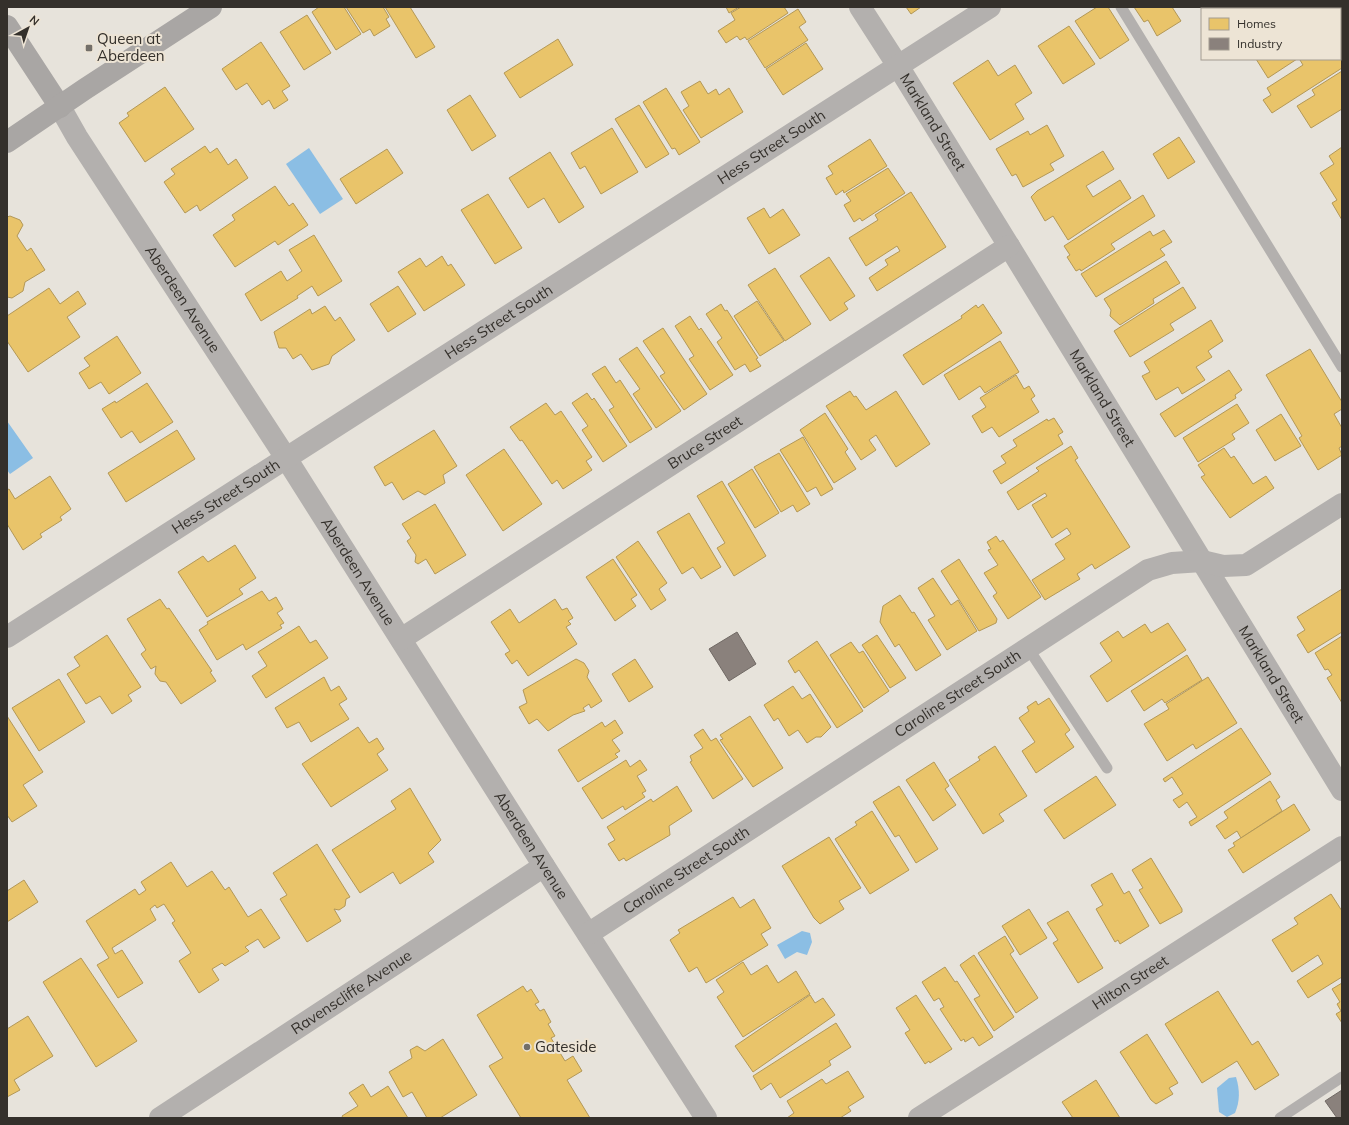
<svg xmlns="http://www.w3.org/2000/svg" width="1349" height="1125" viewBox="0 0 1349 1125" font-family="Mulish,sans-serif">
  <rect width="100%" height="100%" fill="#e7e3db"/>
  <!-- water -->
  <g fill="#8bbee4">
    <path d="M309,148L343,199L320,214L286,164Z"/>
    <path d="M7,421L33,458L10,474L7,470V453L8,452L7,449Z"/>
    <path d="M802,931L810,933L812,942L807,955L797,952L785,959L777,945Z"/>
    <path d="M1236,1077C1240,1090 1240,1101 1235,1113L1227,1117L1219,1112L1217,1088L1229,1078Z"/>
  </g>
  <!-- homes -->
  <g fill="#e9c46a" stroke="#b39857">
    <path d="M319,7H344L361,34L336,50L312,12Z"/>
    <path d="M346,7H383L389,17L386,19L390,26L374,36L370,29L363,33Z"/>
    <path d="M385,7H410L435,47L416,58Z"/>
    <path d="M726,7H739L729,13Z"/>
    <path d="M741,7H784L788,13L747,40L745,37L740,40L737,36L726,43L718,31L735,20L731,13Z"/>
    <path d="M906,7H921L911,14Z"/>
    <path d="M1097,7H1108L1129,40L1100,59L1075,21Z"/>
    <path d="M1134,7H1172L1181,21L1157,36L1148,20L1144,22Z"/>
    <path d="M1262,7H1311L1308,9H1259Z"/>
    <path d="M798,9L806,22L799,27L808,40L765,68L748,41Z"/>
    <path d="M307,15L331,53L304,70L280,32Z"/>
    <path d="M1069,26L1095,64L1063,84L1038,46Z"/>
    <path d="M1342,34V68L1272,113L1263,100L1271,95L1267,88L1303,65L1300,60L1302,59H1340V35Z"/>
    <path d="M558,39L573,65L520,98L504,73Z"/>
    <path d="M261,42L290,86L282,91L288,100L274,109L269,100L262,105L247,83L236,90L222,69Z"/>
    <path d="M806,43L823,69L783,95L766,69Z"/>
    <path d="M1256,59H1297L1268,78Z"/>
    <path d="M988,60L998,76L1015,65L1032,93L1015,104L1024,119L990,140L953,83Z"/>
    <path d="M1342,71V109L1311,128L1297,106L1315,95L1312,90Z"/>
    <path d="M700,81L708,94L716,89L719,95L729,88L743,112L701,138L683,110L689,106L681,92Z"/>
    <path d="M165,87L194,129L145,162L119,123L129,116L127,113Z"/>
    <path d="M666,88L700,142L679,155L675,148L672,149L643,102Z"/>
    <path d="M470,95L496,136L472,151L447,110Z"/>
    <path d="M639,105L669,154L646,168L615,119Z"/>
    <path d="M1047,125L1064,156L1050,164L1054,170L1023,187L1016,174L1012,176L996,149L1028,131L1030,135Z"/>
    <path d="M612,128L638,172L601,194L585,166L580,169L571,153Z"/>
    <path d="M1179,137L1195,162L1168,179L1153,154Z"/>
    <path d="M870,139L887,166L844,193L843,190L836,195L826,178L833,174L828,166Z"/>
    <path d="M205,146L210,153L217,148L228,165L236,159L248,178L200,211L197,205L185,213L164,182L175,174L171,169Z"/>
    <path d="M1342,147V220L1332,203L1337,200L1320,173L1334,164L1329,156Z"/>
    <path d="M387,149L403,173L356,204L340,179Z"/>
    <path d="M1103,151L1114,169L1086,186L1093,197L1120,180L1131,198L1068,240L1053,216L1045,221L1031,197L1037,191Z"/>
    <path d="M550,152L584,207L559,223L544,198L528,208L509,178Z"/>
    <path d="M888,168L905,193L862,221L860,218L854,222L844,205L851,201L846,194Z"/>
    <path d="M275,186L289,206L293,203L308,225L278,245L275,241L235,267L213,235L235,220L232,215Z"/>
    <path d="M911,192L946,247L877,291L869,278L888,265L885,260L900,251L897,246L866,266L849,238L878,220L875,215Z"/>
    <path d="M488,194L522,248L495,264L461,210Z"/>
    <path d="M1143,195L1155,216L1111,244L1115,249L1081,271L1080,269L1076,271L1067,257L1070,255L1064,246Z"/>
    <path d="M764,208L770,218L783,209L800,235L769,254L747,218Z"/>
    <path d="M10,216L20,220L23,225L17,236L27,251L31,248L45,270L25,282L23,291L12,298L7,297V217Z"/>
    <path d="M1164,230L1172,242L1160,249L1165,255L1096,297L1081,274L1150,231L1153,236Z"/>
    <path d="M314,235L342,281L318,296L312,286L297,296L298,298L261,321L245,294L281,271L287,281L302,271L289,250Z"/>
    <path d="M442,256L448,266L451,264L465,285L424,311L398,272L420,258L426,267Z"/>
    <path d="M829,257L855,296L844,303L848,309L830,321L800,276Z"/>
    <path d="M1166,261L1180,283L1153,299L1154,303L1120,325L1110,316L1111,310L1104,299Z"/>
    <path d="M775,268L811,324L785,341L748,285Z"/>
    <path d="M398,286L416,314L388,332L370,304Z"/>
    <path d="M1183,287L1196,308L1170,324L1174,330L1130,357L1114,331Z"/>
    <path d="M49,288L60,304L78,291L86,304L67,317L80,337L28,372L7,341V316Z"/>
    <path d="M757,301L784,341L760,356L734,316Z"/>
    <path d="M721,304L725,311L727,310L758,358L756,359L761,366L750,372L745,364L735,370L717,342L722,338L706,314Z"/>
    <path d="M983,304L1002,333L923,385L903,355L962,318L961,316L976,305L978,308Z"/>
    <path d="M325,306L335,321L340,317L355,340L332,356L329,364L312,370L301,354L293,359L286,348H279L274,332L310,309L312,314Z"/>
    <path d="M690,316L699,330L701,328L733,375L710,390L689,359L694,356L675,326Z"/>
    <path d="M1211,320L1223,341L1208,351L1212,357L1196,367L1205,380L1182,394L1178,387L1156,400L1142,376L1150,372L1144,362Z"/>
    <path d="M663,328L707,394L684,410L660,376L665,373L643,341Z"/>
    <path d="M117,336L141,373L109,394L101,382L89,389L79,373L90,366L84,358Z"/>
    <path d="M1000,341L1019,372L985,393L980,386L959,400L944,375Z"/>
    <path d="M637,347L681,411L656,428L633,394L640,389L619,359Z"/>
    <path d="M1310,349L1342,402V409L1334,414L1342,428V446L1339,448L1342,455L1318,470L1299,438L1302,436L1266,375Z"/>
    <path d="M605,366L616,383L620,380L652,429L630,443L609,410L614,407L592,374Z"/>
    <path d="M1229,370L1242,390L1235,395L1236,398L1175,437L1160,414Z"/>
    <path d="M1016,375L1024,389L1029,386L1035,396L1031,399L1039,412L999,437L992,427L982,433L972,416L986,407L980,398Z"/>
    <path d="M147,383L173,422L140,443L132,431L121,438L102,409L115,401L116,403Z"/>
    <path d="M850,391L854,397L856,396L866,410L896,391L930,444L896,467L876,435L869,440L876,450L861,460L826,406Z"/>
    <path d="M587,393L592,400L594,398L627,446L603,462L582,430L588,426L572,403Z"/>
    <path d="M546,403L555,415L561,411L592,457L586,461L592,470L563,489L557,480L552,484L522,440L520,441L510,427Z"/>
    <path d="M1237,404L1249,423L1232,434L1235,439L1198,462L1183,438Z"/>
    <path d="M825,413L848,449L845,452L856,469L834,483L800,430Z"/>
    <path d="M1281,414L1301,446L1275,461L1256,430Z"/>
    <path d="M1054,418L1063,432L1058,435L1063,444L1001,484L993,471L1006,463L1001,456L1017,446L1013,440L1047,419L1048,421Z"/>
    <path d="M177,430L195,459L126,502L108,473Z"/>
    <path d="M434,430L457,466L443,475L445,483L425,495L418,491L403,500L392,482L385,486L374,467Z"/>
    <path d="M803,437L833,489L821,496L816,487L807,492L780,450Z"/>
    <path d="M1071,446L1078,458L1075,460L1130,547L1095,569L1092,564L1077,574L1080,579L1045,600L1032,580L1065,559L1055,544L1071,534L1067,528L1052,538L1032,505L1047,496L1045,493L1018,510L1007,492L1039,471L1036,468Z"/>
    <path d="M1224,448L1231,458L1234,456L1253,484L1266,476L1274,488L1230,518L1201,477L1205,475L1198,465Z"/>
    <path d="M504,449L542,504L503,531L466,475Z"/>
    <path d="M779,453L810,504L797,512L793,505L781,512L754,467Z"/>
    <path d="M752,469L779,513L755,528L728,484Z"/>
    <path d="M50,476L71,509L60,517L62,520L40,534L42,537L23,550L7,524V490L9,489L15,499Z"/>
    <path d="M722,481L766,556L734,576L717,548L725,543L697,496Z"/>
    <path d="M435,504L466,555L435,574L426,559L418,564L415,562L416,555L407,541L411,538L402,524Z"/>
    <path d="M689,513L721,567L701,579L693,567L682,574L657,532Z"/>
    <path d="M996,536L1000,542L1003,540L1041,597L1008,619L993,596L997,593L984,573L998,565L988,550L991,549L987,542Z"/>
    <path d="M638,541L667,583L659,589L666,600L651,610L616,557Z"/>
    <path d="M235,545L256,578L239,589L243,594L207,617L178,572L203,556L208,562Z"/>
    <path d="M613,559L637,595L631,599L636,606L615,621L586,577Z"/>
    <path d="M959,559L997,619L996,623L979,631L941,571Z"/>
    <path d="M933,578L951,605L958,600L977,631L947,650L928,620L935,616L918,588Z"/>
    <path d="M1342,589V632L1308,653L1297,635L1305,630L1297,617Z"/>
    <path d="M262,591L269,601L276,597L283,609L277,613L284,623L280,625L282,628L246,650L243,644L217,660L199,630L208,624L207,622Z"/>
    <path d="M900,595L912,613L914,612L941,655L916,671L899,644L895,647L880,622L883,606Z"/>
    <path d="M160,599L167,609L169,608L212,671L210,672L216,681L181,704L166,682L160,681L155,674L156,666L151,669L141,654L146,650L127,619Z"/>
    <path d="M555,599L562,610L567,608L573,618L568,621L571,624L566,627L577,644L528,676L517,660L512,664L505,654L510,651L491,622L510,609L519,623Z"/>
    <path d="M1168,623L1186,650L1107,702L1090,676L1112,661L1100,643L1118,631L1123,638L1145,624L1151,633Z"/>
    <path d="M299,626L310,643L316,640L328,658L266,698L252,676L267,666L258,652Z"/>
    <path d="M107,635L141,687L128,695L132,701L112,714L100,696L86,704L67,674L80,666L74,657Z"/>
    <path d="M877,635L906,678L890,688L862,645Z"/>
    <path d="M1342,636V703L1327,678L1332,675L1328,669L1325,670L1315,653Z"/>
    <path d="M817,641L863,711L837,728L799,670L795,673L788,661Z"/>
    <path d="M851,642L859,653L863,651L889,691L864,708L830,655Z"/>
    <path d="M1187,655L1202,680L1165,703L1162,699L1144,711L1131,691Z"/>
    <path d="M576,659L584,663L589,671L587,677L602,701L591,708L589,704L583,708L585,711L573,715L548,731L537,719L529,724L519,707L527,703L523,690Z"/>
    <path d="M635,659L653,687L629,702L612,674Z"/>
    <path d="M324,677L331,691L339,686L347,699L339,704L349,719L311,742L299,722L287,728L275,708Z"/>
    <path d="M1208,677L1237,723L1196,749L1193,744L1167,761L1144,724L1169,709L1166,704Z"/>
    <path d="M59,679L85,722L39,751L12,708Z"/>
    <path d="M793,686L802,699L810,694L831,727L821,737H816L807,743L798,730L789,736L778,718L774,721L764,705Z"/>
    <path d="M1049,698L1070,730L1065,734L1074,747L1036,773L1022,751L1035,742L1019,718L1029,711L1027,707L1036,701L1038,705Z"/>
    <path d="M7,716L43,772L23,785L37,806L12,822L7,815Z"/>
    <path d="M750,716L783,768L753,787L720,740L723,739L720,735Z"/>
    <path d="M615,720L623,733L612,740L620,751L615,754L618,757L578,782L558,750L602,722L605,727Z"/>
    <path d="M358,727L369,743L377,738L384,749L377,754L388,770L331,807L302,764Z"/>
    <path d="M1241,728L1271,774L1191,826L1189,822L1197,817L1187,802L1179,808L1173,800L1183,794L1172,777L1165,782L1163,779Z"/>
    <path d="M703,729L711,741L716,738L743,779L713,799L690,762L692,761L690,756L703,748L694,735Z"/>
    <path d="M995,746L1027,796L999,814L1004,821L983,834L949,780L980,760L978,757Z"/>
    <path d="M626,760L630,767L640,760L647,770L637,776L646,791L642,793L645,797L625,810L623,806L602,819L582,788Z"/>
    <path d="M934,762L949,786L945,789L956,805L933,821L906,780Z"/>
    <path d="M1096,776L1116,805L1064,839L1044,810Z"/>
    <path d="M1270,781L1280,797L1276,800L1282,811L1241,838L1237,831L1225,839L1216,826L1228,818L1224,812Z"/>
    <path d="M677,786L692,811L669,826L670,835L626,861L624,858L619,861L608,844L615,840L607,827L651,799L653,802Z"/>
    <path d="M899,786L938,849L916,863L899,835L895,837L873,802Z"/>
    <path d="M410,788L441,840L428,853L434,862L400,884L393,872L360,893L332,850L396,809L391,801Z"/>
    <path d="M1294,804L1310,830L1243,873L1228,850L1235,846L1233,843Z"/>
    <path d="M872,811L909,870L870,894L835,839L857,825L855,822Z"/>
    <path d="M829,837L861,888L839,901L844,909L820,924L814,918L782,866Z"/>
    <path d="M317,844L350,897L346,899L345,906L339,910L334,909L341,921L307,942L280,899L287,895L273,873Z"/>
    <path d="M1151,858L1182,909V912L1160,924L1139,890L1143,888L1132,870Z"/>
    <path d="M171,862L187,887L212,871L225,890L229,887L248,917L261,909L280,938L264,948L258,939L245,947L249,951L225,966L222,963L212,969L219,980L199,993L179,961L191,953L172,923L175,921L164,904L157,908L155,905L150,909L156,920L112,948L115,954L122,950L143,983L118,998L97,965L109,958L86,921L135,889L139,895L146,890L141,882Z"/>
    <path d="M1112,873L1124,894L1129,891L1149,926L1120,944L1118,940L1115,942L1096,909L1103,905L1091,885Z"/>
    <path d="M24,880L38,902L7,922V891Z"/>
    <path d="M1331,894L1342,911V977L1308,998L1297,981L1323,964L1318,955L1292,972L1272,940L1298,924L1294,918Z"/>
    <path d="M733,897L740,908L754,899L771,928L761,934L768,945L706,983L697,967L689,972L670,940L680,933L678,930Z"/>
    <path d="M1029,909L1047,938L1020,955L1002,926Z"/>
    <path d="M1068,911L1103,968L1078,983L1053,943L1058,940L1047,923Z"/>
    <path d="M1005,936L1014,951L1010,954L1038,998L1016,1013L978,953Z"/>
    <path d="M974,955L1014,1017L994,1031L974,999L980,996L960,965Z"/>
    <path d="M81,958L137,1041L96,1067L43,982Z"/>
    <path d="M743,962L751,975L767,965L778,983L796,971L810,994L743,1037L717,997L724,992L716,980Z"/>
    <path d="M945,967L955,982L957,981L993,1037L979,1046L973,1037L965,1042L964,1039L961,1041L940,1009L944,1007L939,998L934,1001L922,982Z"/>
    <path d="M1342,983V1023L1336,1014L1341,1011L1337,1004L1340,1002L1332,989Z"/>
    <path d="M523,986L527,992L531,989L539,1002L535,1004L540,1011L544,1009L551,1022L548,1024L555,1036L551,1038L565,1061L573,1056L582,1071L567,1080L590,1118H521L489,1066L503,1058L477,1015Z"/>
    <path d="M1218,991L1252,1045L1258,1041L1279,1075L1255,1090L1237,1061L1202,1083L1165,1024Z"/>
    <path d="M810,995L815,1003L823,998L835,1015L753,1072L735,1046Z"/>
    <path d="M916,995L952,1049L930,1063L929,1061L925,1064L905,1033L910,1030L896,1008Z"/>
    <path d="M28,1016L53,1056L14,1080L20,1090L7,1097V1029Z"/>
    <path d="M836,1023L851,1047L829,1061L831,1065L780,1098L771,1083L761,1090L753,1076Z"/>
    <path d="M1147,1034L1178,1083L1169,1088L1173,1094L1156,1104L1151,1100L1120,1052Z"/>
    <path d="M443,1039L477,1095L440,1118H427L412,1092L403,1097L389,1072L412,1058L410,1050L417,1046L425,1051Z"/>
    <path d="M848,1071L864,1097L848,1107L851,1111L840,1118H787L794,1113L787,1101L822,1079L826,1084Z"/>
    <path d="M1096,1080L1120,1118H1073L1062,1102Z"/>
    <path d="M363,1084L371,1097L388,1086L408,1118H343L342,1116L358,1106L349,1093Z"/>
  </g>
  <!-- industry -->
  <g fill="#8a817c" stroke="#706964">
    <path d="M737,632L756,664L729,681L709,649Z"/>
    <path d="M1342,1090V1118H1337L1325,1101Z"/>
  </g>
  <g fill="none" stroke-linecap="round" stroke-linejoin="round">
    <!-- lane -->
    <g stroke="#b3b0ae" stroke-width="11">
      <path d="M1121,7L1342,367"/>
      <path d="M1028,648L1107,768"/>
      <path d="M1280,1118L1342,1077"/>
    </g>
    <!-- street -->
    <g stroke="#b3b0ae" stroke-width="22">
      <path id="s1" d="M860,7L898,66L1009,246L1342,790"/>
      <path id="s2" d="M60,107L77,137L286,458L544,866L706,1118"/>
      <path id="s3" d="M7,637L990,7"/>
      <path id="s4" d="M401,639L1009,246"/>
      <path id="s5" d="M588,934L1148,570L1172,563L1202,561L1223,566L1246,565L1342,504"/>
      <path id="s6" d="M160,1118L544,866"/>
      <path id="s7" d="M919,1118L1342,847"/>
    </g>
    <!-- secondary -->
    <g stroke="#a9a6a4" stroke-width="22">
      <path d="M7,26L60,107"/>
      <path d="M7,142L85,89L211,7"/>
    </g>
  </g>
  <!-- markers -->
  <g fill="#736f69" stroke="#ede4d5" stroke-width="1.5">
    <rect x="85" y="44" width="8" height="8" rx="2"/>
    <circle cx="527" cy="1047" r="4"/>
  </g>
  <g text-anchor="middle" stroke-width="4" stroke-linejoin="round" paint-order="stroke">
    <!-- poi labels -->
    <g font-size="15" fill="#34302b" stroke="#ede4d5" text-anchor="start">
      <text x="97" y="44">Queen at<tspan x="97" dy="17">Aberdeen</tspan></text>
      <text x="535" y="1052">Gateside</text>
    </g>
    <!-- street labels -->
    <g font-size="15" fill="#34302b" stroke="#ede4d5">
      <text dy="5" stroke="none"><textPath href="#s1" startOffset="136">Markland Street</textPath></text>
      <text dy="5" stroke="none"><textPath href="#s3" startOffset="908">Hess Street South</textPath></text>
      <text dy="5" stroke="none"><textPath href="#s2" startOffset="228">Aberdeen Avenue</textPath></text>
      <text dy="5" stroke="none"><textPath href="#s3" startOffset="584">Hess Street South</textPath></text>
      <text dy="5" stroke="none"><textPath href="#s1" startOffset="460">Markland Street</textPath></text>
      <text dy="5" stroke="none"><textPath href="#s4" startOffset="362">Bruce Street</textPath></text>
      <text dy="5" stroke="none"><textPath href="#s3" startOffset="260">Hess Street South</textPath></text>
      <text dy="5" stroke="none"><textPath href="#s2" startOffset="552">Aberdeen Avenue</textPath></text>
      <text dy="5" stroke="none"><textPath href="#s1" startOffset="784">Markland Street</textPath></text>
      <text dy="5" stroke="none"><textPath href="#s5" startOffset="441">Caroline Street South</textPath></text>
      <text dy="5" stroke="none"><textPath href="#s2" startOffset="876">Aberdeen Avenue</textPath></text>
      <text dy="5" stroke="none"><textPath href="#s5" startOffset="117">Caroline Street South</textPath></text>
      <text dy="5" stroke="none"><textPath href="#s7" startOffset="251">Hilton Street</textPath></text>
      <text dy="5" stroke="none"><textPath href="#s6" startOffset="229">Ravenscliffe Avenue</textPath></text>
    </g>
  </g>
  <!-- border -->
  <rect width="1349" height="1125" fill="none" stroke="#34302b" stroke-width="16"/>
  <!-- legend -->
  <rect x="1201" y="8" width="140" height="52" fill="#ede4d5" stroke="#a39c91"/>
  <rect x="1209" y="18" width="20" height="12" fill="#e9c46a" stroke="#a39c91"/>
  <text x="1237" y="28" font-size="12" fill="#34302b">Homes</text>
  <rect x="1209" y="38" width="20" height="12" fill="#8a817c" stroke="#a39c91"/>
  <text x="1237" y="48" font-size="12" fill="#34302b">Industry</text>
  <!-- north arrow -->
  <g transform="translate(28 28) rotate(40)" stroke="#ede4d5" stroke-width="3" paint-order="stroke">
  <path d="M0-3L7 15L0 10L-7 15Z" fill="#34302b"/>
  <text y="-6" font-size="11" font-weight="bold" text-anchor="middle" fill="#34302b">N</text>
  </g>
</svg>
